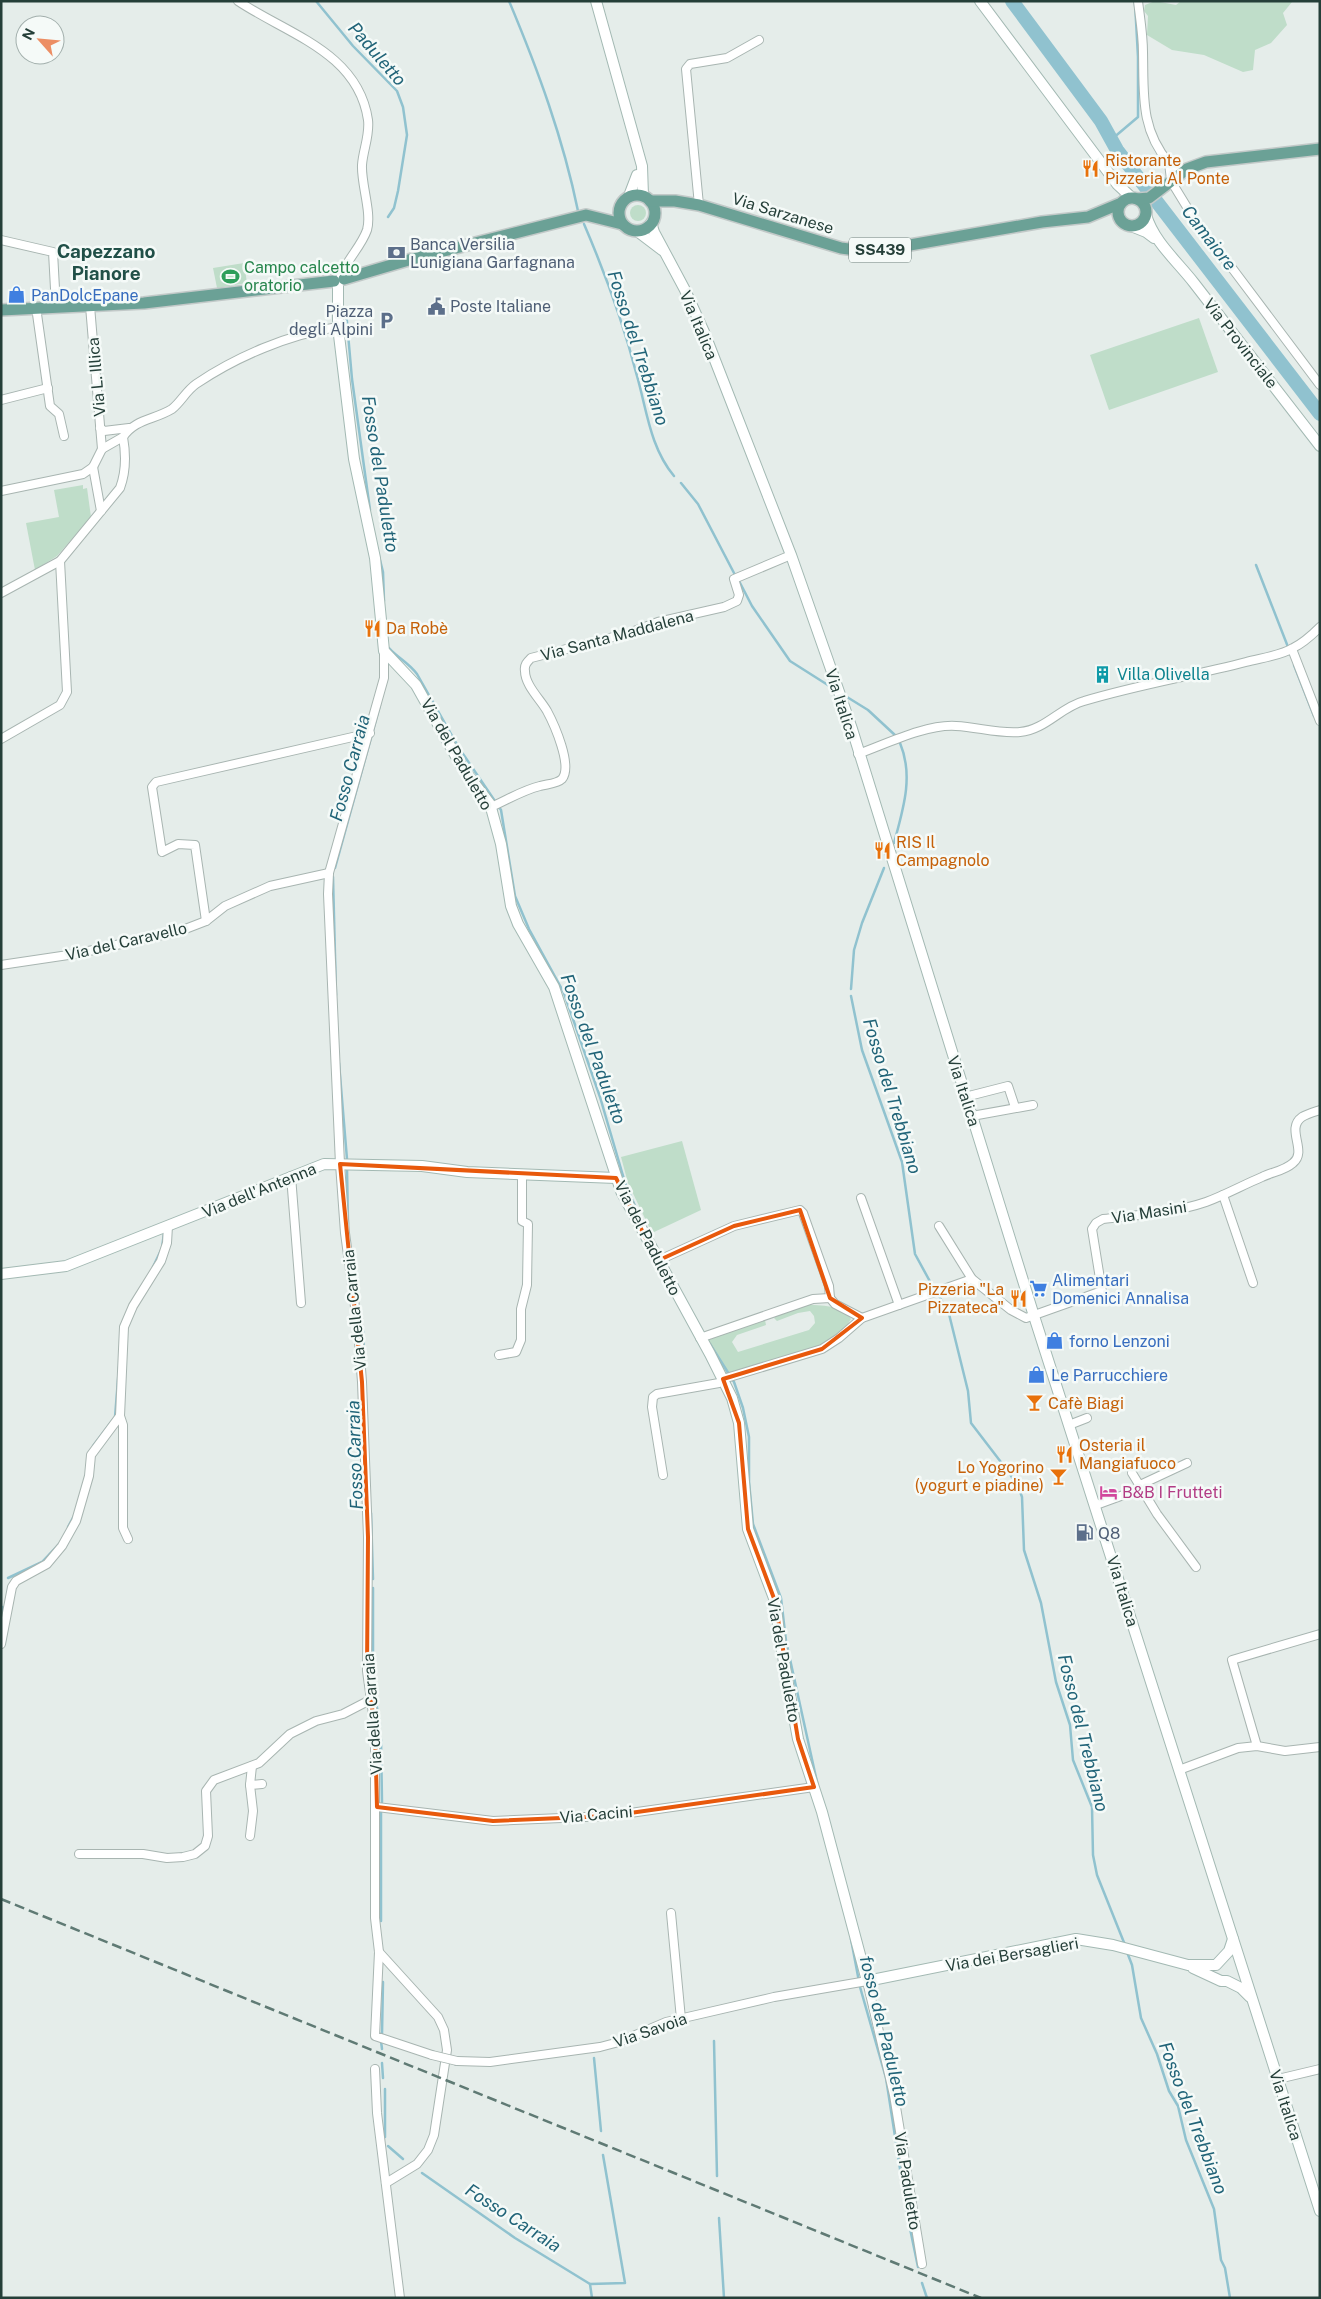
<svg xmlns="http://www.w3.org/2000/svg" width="1321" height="2299" viewBox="0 0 1321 2299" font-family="'Public Sans',sans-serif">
  <rect width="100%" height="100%" fill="#e5edea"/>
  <!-- green -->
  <g fill="#bfddc9">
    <path d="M1155,1L1176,5L1181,1L1292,2L1283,13L1287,25L1271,43L1255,50L1253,70L1243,72L1204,55L1172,50L1147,35L1148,16L1144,11L1145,5Z"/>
    <circle cx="638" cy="213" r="8"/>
    <path d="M244,263L247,283L217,288L213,268Z"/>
    <path d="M1199,318L1218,372L1109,410L1090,355Z"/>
    <path d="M83,485V489L87,488L91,517L57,556L35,570L26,523L59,517L54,490Z"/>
    <path d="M682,1141L701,1210L652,1233L628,1183L621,1157Z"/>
    <path d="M806,1305C820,1305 843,1305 851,1319C833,1353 762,1364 727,1374L705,1340L765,1320L766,1325L737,1335L732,1342L738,1352L809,1330L815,1323L814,1316L810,1311L798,1313L777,1321L774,1318L776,1316Z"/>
  </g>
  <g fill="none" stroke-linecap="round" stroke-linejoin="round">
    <!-- stream -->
    <g stroke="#90c2cf" stroke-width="2.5">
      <path d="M316,1L353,46L397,91L403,107L407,135L398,191L394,208L388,217"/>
      <path d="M509,1C538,70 563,138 578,211"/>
      <path d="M1112,139L1138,117V57L1135,3"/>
      <path d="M584,224C605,273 624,325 637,376C647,411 650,447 674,476"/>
      <path d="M346,311L352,379L370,510"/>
      <path d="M681,483L698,504L734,573"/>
      <path d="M380,560L383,572L384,601"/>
      <path d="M1256,565L1288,647"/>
      <path d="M738,579L752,606L790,661L831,687"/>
      <path d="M389,648C398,658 409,663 417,674L459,748L501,810L515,896L529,929L564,993L600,1097L626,1186L637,1210"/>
      <path d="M1294,665L1314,716"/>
      <path d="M847,697L868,710L896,736"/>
      <path d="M894,843C903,810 914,776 900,743"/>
      <path d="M335,868L380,705"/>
      <path d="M333,877L336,995"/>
      <path d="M851,989L854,950L862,923L884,868"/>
      <path d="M851,996L862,1050L902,1162L915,1254L933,1287"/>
      <path d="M339,1063L347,1159"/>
      <path d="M347,1168L348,1224"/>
      <path d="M153,1267L162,1248L164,1233"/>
      <path d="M939,1296L949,1314L968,1391L971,1423L1007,1470L1018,1486L1022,1497L1024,1550L1041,1603L1056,1682L1070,1725L1073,1760L1092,1807L1093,1855L1097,1875L1125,1945"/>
      <path d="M359,1311L361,1319"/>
      <path d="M363,1329L364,1355"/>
      <path d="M710,1344L734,1382L743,1408L749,1437V1482L753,1524L781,1598L786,1641L817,1782"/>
      <path d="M93,1446L115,1417L119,1367"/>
      <path d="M371,1513L373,1579"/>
      <path d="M68,1527L75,1514"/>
      <path d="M8,1578L42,1562L60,1543"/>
      <path d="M373,1588V1685L380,1725"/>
      <path d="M2,1620L3,1607"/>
      <path d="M381,1739L382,1802"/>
      <path d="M381,1921V1812"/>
      <path d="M851,1939L860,1987L886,2078L907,2214L918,2267"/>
      <path d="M1127,1952L1132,1965L1141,2018L1157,2054L1169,2091L1178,2106L1186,2140L1214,2209L1221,2260L1225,2268L1230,2298"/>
      <path d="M382,2034L383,1982"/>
      <path d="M381,2041L382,2049"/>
      <path d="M714,2041L717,2176"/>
      <path d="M594,2058L601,2131"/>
      <path d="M382,2063L383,2078"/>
      <path d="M385,2089V2137"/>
      <path d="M388,2146L403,2159"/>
      <path d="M422,2173L515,2238L590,2284"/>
      <path d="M719,2218L724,2298"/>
      <path d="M922,2283L927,2298"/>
      <path d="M592,2298L590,2284L625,2283L603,2155"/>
    </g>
    <!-- river -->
    <path stroke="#90c2cf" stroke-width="14" d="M1012,1L1101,121L1117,150L1320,414"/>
    <defs>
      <g id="street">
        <path d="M238,1C287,34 358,52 368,120C370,135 363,150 362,165C361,184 372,213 367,230C361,247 347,259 341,276"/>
        <path d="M1138,1C1140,18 1143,35 1143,52C1144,94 1140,129 1169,163"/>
        <path d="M1171,180L1169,163L1179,174"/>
        <path d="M1171,181L1204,235L1232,268L1320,385"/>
        <path d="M699,205L686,69L690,64L727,58L759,40"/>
        <path d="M1,240L53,252L56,307"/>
        <path d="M90,306L102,449"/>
        <path d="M36,307L50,406L59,414L64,436"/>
        <path d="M1,400L48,388"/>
        <path d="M100,428L104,431L129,428"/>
        <path d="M93,467L101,511"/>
        <path d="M1,491L83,474L93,467L102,449L123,437"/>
        <path d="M1,593L60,561"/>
        <path d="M1292,649L1320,721"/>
        <path d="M384,651V678L329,873L328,894L340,1164L345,1233L358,1329L362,1382L368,1537L367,1671L375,1729V1918L379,1952L375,2036L432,2055"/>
        <path d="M1,739L60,705L67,692L60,561L120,488C126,472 126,454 123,437C135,419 154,420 172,409C181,402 186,391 196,384C236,357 289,334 338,327"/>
        <path d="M858,754C886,744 926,724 956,726C978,727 998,734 1020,732C1045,730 1061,707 1084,701C1137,685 1192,676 1246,662C1261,658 1280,656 1293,648C1303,643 1312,635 1320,627"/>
        <path d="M491,807C507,800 523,790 540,786C546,784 557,784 562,779C573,766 554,724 547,711C540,699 525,685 525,671C524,665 527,662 531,658L629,633L658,622L724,607L737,601L739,595L734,579L791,555"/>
        <path d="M206,921L195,845L178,844L162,852L152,787L156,782L370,733"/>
        <path d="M1,965L75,954L180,931L206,921L225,906L270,886L329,873"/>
        <path d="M965,1097L1008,1086L1015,1107"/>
        <path d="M972,1116L1033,1105"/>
        <path d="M291,1176L301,1303"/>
        <path d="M1223,1195L1253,1283"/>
        <path d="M861,1198L899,1305"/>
        <path d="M939,1226L972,1279"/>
        <path d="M657,1261L734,1226L800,1210L803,1213L829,1286L830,1298L835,1304L862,1318"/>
        <path d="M700,1338L813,1299L830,1298"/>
        <path d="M499,1355L516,1352L521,1340V1309L527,1285L528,1224L522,1221V1175"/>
        <path d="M120,1416L123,1425V1528L128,1539"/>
        <path d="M1069,1425L1087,1418"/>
        <path d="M1132,1473L1157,1514L1196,1567"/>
        <path d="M663,1475L652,1407L653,1397L657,1394L719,1383L723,1379L822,1349L839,1338L862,1318L972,1279L1011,1310L1026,1318L1102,1291L1092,1229L1096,1223L1103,1219C1136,1215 1174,1213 1206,1202C1225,1195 1243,1185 1262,1177C1272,1172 1284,1171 1293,1163C1308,1151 1285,1129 1302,1117C1307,1114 1314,1112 1320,1110"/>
        <path d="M1096,1505L1140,1489L1142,1484L1187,1463"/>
        <path d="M1,1644L12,1587L16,1581L47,1564L62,1546L76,1521L89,1476L91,1455L120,1416L124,1327L133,1306L161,1261L167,1243L168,1226"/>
        <path d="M1257,1746L1232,1660L1320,1634"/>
        <path d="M1179,1770L1238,1748L1257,1746L1285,1751L1320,1747"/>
        <path d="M250,1785L262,1784"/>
        <path d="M377,1807L493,1821L609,1816L814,1787"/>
        <path d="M250,1836L253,1811L250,1785L252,1766"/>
        <path d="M79,1854H143L167,1858L183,1857L195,1854L205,1846L208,1836L206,1791L214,1780L259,1763L290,1734L316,1721L343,1714L370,1700"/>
        <path d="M671,1913L681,2019"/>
        <path d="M379,1952L438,2017L444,2030L447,2050L434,2135L428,2150L417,2164L386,2183"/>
        <path d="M457,2061L490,2062L600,2047L619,2042L666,2022L774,1997L867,1981L894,2095L922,2264"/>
        <path d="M375,2069L377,2113L400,2298"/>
        <path d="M1278,2079L1320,2069"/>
      </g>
      <g id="secondary">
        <path d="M596,1L642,166L643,196"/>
        <path d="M980,1L1117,184L1132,198"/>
        <path d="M629,196L637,175"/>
        <path d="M1146,215C1154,242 1177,261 1194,283C1236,337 1278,391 1320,446"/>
        <path d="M651,223L654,232L685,290L704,332L791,555L852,729L1034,1316L1320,2211"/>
        <path d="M1131,226L1146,232L1154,238"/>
        <path d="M637,231L662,250"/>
        <path d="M338,286V327L354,459L375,558L384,651L416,685L462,767L490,804L501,844L511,906L518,924L554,987L621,1191L710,1354L732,1398L739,1423L748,1529L775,1601L780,1640L798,1739L822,1812L867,1981L1076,1939L1113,1945L1188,1965H1216L1229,1951L1233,1939"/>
        <path d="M1,1274L66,1266L324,1164L422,1166L467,1172L616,1178"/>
        <path d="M1193,1968L1221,1981H1227L1241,1988L1250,1997"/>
      </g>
      <g id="primary">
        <circle cx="637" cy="213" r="18"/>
        <circle cx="1132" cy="212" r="14"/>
        <path d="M1137,199L1149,198L1187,169L1206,162L1320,149"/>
        <path d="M650,201H675L699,205L841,248L863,251L887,249L1042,222L1088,217L1119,204"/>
        <path d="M344,279L412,259L586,215L622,224"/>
        <path d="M1,310L144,303L334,281"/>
      </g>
    </defs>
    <!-- street casing -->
    <use href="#street" stroke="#a8b5b1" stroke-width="10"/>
    <!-- secondary casing -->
    <use href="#secondary" stroke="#a3b9b3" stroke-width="12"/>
    <!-- primary casing -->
    <use href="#primary" stroke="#c2c9c8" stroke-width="14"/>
    <!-- street -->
    <use href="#street" stroke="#fff" stroke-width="8"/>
    <!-- secondary -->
    <use href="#secondary" stroke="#fff" stroke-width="10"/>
    <!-- primary -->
    <use href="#primary" stroke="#6ba196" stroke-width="11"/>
    <!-- rail -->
    <path stroke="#5f7a74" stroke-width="2.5" stroke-dasharray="10 5" stroke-linecap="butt" d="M1,1899L981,2298"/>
    <defs>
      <path id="street-bridge" d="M432,2055L457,2061"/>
    </defs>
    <!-- street-bridge casing -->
    <use href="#street-bridge" stroke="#a8b5b1" stroke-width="10" stroke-linecap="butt"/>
    <!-- street-bridge -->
    <use href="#street-bridge" stroke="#fff" stroke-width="8"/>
  </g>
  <!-- marked area -->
  <path fill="none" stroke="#e8590c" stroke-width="4" stroke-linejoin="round" d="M340,1164L616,1178L657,1261L734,1226L800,1210L830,1298L862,1318L822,1349L723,1379L739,1423L748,1529L775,1601L798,1739L814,1787L609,1816L493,1821L377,1807L375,1729L367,1671L368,1537L362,1382Z"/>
  <!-- icons -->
  <defs>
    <symbol id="restaurant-bare" viewBox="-9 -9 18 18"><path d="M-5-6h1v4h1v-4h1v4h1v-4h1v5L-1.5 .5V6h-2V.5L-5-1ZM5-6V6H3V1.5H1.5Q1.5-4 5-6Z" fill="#e8710a" stroke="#f5faf8" stroke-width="2.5" paint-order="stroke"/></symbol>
    <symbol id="bank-bare" viewBox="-9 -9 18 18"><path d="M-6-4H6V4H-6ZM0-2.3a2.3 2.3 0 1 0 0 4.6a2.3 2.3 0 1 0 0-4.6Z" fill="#5c6f8a" stroke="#f5faf8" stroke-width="2.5" paint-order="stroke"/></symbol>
    <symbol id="stadium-bare" viewBox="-9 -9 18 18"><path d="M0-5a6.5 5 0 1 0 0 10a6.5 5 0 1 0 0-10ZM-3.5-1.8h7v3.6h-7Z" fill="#2e9e5b" stroke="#f5faf8" stroke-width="2.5" paint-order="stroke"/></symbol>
    <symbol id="shop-bare" viewBox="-9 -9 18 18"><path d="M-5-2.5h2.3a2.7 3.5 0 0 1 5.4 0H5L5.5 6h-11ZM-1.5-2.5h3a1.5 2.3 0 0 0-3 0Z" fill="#3f7fe0" stroke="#f5faf8" stroke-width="2.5" paint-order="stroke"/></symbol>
    <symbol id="civic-bare" viewBox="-9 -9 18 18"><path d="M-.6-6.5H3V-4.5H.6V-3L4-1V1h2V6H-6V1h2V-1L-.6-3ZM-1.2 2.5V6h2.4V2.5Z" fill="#5c6f8a" stroke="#f5faf8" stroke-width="2.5" paint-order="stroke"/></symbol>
    <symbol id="parking-bare" viewBox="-9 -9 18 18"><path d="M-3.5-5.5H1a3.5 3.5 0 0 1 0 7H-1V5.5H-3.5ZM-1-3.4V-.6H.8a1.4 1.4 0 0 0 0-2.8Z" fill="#5c6f8a" stroke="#f5faf8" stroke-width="2.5" paint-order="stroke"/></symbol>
    <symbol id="building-bare" viewBox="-9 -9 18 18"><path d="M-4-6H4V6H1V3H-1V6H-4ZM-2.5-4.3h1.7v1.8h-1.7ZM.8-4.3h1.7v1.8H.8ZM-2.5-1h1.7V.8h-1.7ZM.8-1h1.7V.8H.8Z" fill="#0f9aa8" stroke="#f5faf8" stroke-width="2.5" paint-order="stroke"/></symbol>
    <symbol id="supermarket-bare" viewBox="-9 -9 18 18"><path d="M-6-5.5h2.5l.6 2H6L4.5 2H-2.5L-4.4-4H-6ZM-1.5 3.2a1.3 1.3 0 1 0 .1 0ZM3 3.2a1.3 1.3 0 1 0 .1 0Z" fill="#3f7fe0" stroke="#f5faf8" stroke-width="2.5" paint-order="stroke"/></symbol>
    <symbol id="bar-bare" viewBox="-9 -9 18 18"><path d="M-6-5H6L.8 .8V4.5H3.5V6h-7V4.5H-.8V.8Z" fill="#e8710a" stroke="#f5faf8" stroke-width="2.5" paint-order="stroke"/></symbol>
    <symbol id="hotel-bare" viewBox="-9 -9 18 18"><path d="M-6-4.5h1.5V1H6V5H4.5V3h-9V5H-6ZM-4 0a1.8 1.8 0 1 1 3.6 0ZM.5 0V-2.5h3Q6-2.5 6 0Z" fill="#d1479c" stroke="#f5faf8" stroke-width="2.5" paint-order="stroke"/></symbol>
    <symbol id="fuel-bare" viewBox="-9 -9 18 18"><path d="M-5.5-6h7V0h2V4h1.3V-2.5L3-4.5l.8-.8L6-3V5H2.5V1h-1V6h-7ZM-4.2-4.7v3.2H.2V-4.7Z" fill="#5c6f8a" stroke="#f5faf8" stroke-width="2.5" paint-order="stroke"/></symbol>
  </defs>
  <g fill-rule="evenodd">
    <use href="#restaurant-bare" x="1078" y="156" width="25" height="25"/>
    <use href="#bank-bare" x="384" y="240" width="25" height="25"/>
    <use href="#stadium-bare" x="218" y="264" width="25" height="25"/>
    <use href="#shop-bare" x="4" y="282" width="25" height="25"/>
    <use href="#civic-bare" x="424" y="294" width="25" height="25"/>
    <use href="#parking-bare" x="374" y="308" width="25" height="25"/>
    <use href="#restaurant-bare" x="360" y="616" width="25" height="25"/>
    <use href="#building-bare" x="1090" y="662" width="25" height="25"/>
    <use href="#restaurant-bare" x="870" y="838" width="25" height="25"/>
    <use href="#supermarket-bare" x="1026" y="1276" width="25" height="25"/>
    <use href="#restaurant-bare" x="1006" y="1286" width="25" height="25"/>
    <use href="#shop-bare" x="1042" y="1328" width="25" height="25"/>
    <use href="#shop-bare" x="1024" y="1362" width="25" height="25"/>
    <use href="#bar-bare" x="1022" y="1390" width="25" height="25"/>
    <use href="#restaurant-bare" x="1052" y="1442" width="25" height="25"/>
    <use href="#bar-bare" x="1046" y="1464" width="25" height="25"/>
    <use href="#hotel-bare" x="1096" y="1480" width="25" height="25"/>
    <use href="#fuel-bare" x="1072" y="1520" width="25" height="25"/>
  </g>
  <g text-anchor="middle" stroke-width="5" stroke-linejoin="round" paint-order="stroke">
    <!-- shield labels -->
    <rect fill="#f5faf8" stroke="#637772" stroke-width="1" x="849" y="237.5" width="62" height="25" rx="4"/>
    <g font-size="15" font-weight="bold" fill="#253f39">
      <text x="880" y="255">SS439</text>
    </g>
    <!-- food labels -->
    <g font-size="16" fill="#c56008" stroke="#f5faf8" text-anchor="start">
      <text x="1105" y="166">Ristorante<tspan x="1105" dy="18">Pizzeria Al Ponte</tspan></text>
      <text x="386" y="634">Da Robè</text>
      <text x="896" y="848">RIS Il<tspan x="896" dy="18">Campagnolo</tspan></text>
      <text x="1004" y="1295" text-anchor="end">Pizzeria "La<tspan x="1004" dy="18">Pizzateca"</tspan></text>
      <text x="1048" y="1409">Cafè Biagi</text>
      <text x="1079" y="1451">Osteria il<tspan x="1079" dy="18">Mangiafuoco</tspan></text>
      <text x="1044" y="1473" text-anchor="end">Lo Yogorino<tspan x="1044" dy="18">(yogurt e piadine)</tspan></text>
    </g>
    <!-- street labels -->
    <g font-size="16" fill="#253f39" stroke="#f5faf8">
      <text transform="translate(783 213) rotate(17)" y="6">Via Sarzanese</text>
      <text transform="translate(699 325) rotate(67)" y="6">Via Italica</text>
      <text transform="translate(1241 343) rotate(52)" y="6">Via Provinciale</text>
      <text transform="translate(96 377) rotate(-95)" y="6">Via L. Illica</text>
      <text transform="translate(617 635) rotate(-15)" y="6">Via Santa Maddalena</text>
      <text transform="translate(842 704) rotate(72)" y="6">Via Italica</text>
      <text transform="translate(457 754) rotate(60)" y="6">Via del Paduletto</text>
      <text transform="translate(126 941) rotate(-13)" y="6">Via del Caravello</text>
      <text transform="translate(964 1091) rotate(72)" y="6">Via Italica</text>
      <text transform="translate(259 1190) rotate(-22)" y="6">Via dell'Antenna</text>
      <text transform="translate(1149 1212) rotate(-9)" y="6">Via Masini</text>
      <text transform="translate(648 1238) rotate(63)" y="6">Via del Paduletto</text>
      <text transform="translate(354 1310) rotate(-96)" y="6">Via della Carraia</text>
      <text transform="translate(1123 1591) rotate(73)" y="6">Via Italica</text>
      <text transform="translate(784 1660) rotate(80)" y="6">Via del Paduletto</text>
      <text transform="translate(372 1714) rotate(-94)" y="6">Via della Carraia</text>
      <text transform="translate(596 1814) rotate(-5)" y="6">Via Cacini</text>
      <text transform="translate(1012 1954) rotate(-10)" y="6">Via dei Bersaglieri</text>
      <text transform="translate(650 2030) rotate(-19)" y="6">Via Savoia</text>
      <text transform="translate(1286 2105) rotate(72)" y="6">Via Italica</text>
      <text transform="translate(908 2181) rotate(81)" y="6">Via Paduletto</text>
    </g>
    <!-- service labels -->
    <g font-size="16" fill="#4e5e75" stroke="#f5faf8" text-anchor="start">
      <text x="410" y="250">Banca Versilia<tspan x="410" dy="18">Lunigiana Garfagnana</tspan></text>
      <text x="450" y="312">Poste Italiane</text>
      <text x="373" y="317" text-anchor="end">Piazza<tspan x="373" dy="18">degli Alpini</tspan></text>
      <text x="1098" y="1539">Q8</text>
    </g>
    <!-- leisure labels -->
    <g font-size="16" fill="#27864d" stroke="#f5faf8" text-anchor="start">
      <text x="244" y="273">Campo calcetto<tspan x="244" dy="18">oratorio</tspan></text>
    </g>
    <!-- shop labels -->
    <g font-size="16" fill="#366cbe" stroke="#f5faf8" text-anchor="start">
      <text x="31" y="301">PanDolcEpane</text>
      <text x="1052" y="1286">Alimentari<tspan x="1052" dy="18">Domenici Annalisa</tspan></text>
      <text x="1069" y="1347">forno Lenzoni</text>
      <text x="1051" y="1381">Le Parrucchiere</text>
    </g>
    <!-- culture labels -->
    <g font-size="16" fill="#0d838f" stroke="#f5faf8" text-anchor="start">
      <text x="1117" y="680">Villa Olivella</text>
    </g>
    <!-- hotel labels -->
    <g font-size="16" fill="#b23c85" stroke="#f5faf8" text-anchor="start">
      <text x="1122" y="1498">B&amp;B I Frutteti</text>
    </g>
    <!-- water labels -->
    <g font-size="18" font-style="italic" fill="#216478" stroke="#f5faf8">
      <text transform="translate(377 54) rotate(49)" y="6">Paduletto</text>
      <text transform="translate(1209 238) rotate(52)" y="6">Camaiore</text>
      <text transform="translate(638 348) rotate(72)" y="6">Fosso del Trebbiano</text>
      <text transform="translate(380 474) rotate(81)" y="6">Fosso del Paduletto</text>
      <text transform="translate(350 768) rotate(-75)" y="6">Fosso Carraia</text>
      <text transform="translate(593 1049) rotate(70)" y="6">Fosso del Paduletto</text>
      <text transform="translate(892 1096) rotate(73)" y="6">Fosso del Trebbiano</text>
      <text transform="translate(355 1455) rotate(-92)" y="6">Fosso Carraia</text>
      <text transform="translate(1083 1733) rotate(76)" y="6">Fosso del Trebbiano</text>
      <text transform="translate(884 2031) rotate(76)" y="6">fosso del Paduletto</text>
      <text transform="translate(1193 2118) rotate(69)" y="6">Fosso del Trebbiano</text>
      <text transform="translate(513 2218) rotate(33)" y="6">Fosso Carraia</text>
    </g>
    <!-- quarter labels -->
    <g font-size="19" font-weight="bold" fill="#215048" stroke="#f5faf8">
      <text x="106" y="258">Capezzano<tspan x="106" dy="22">Pianore</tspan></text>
    </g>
  </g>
  <!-- border -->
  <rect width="1321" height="2299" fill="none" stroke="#253f39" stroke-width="5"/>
  <!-- north arrow -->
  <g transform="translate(40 40) rotate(297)"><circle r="24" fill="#f5faf8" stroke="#a2afac"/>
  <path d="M0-4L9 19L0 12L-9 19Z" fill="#ec8e64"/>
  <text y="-8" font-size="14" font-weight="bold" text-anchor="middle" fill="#253f39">N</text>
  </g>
</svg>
